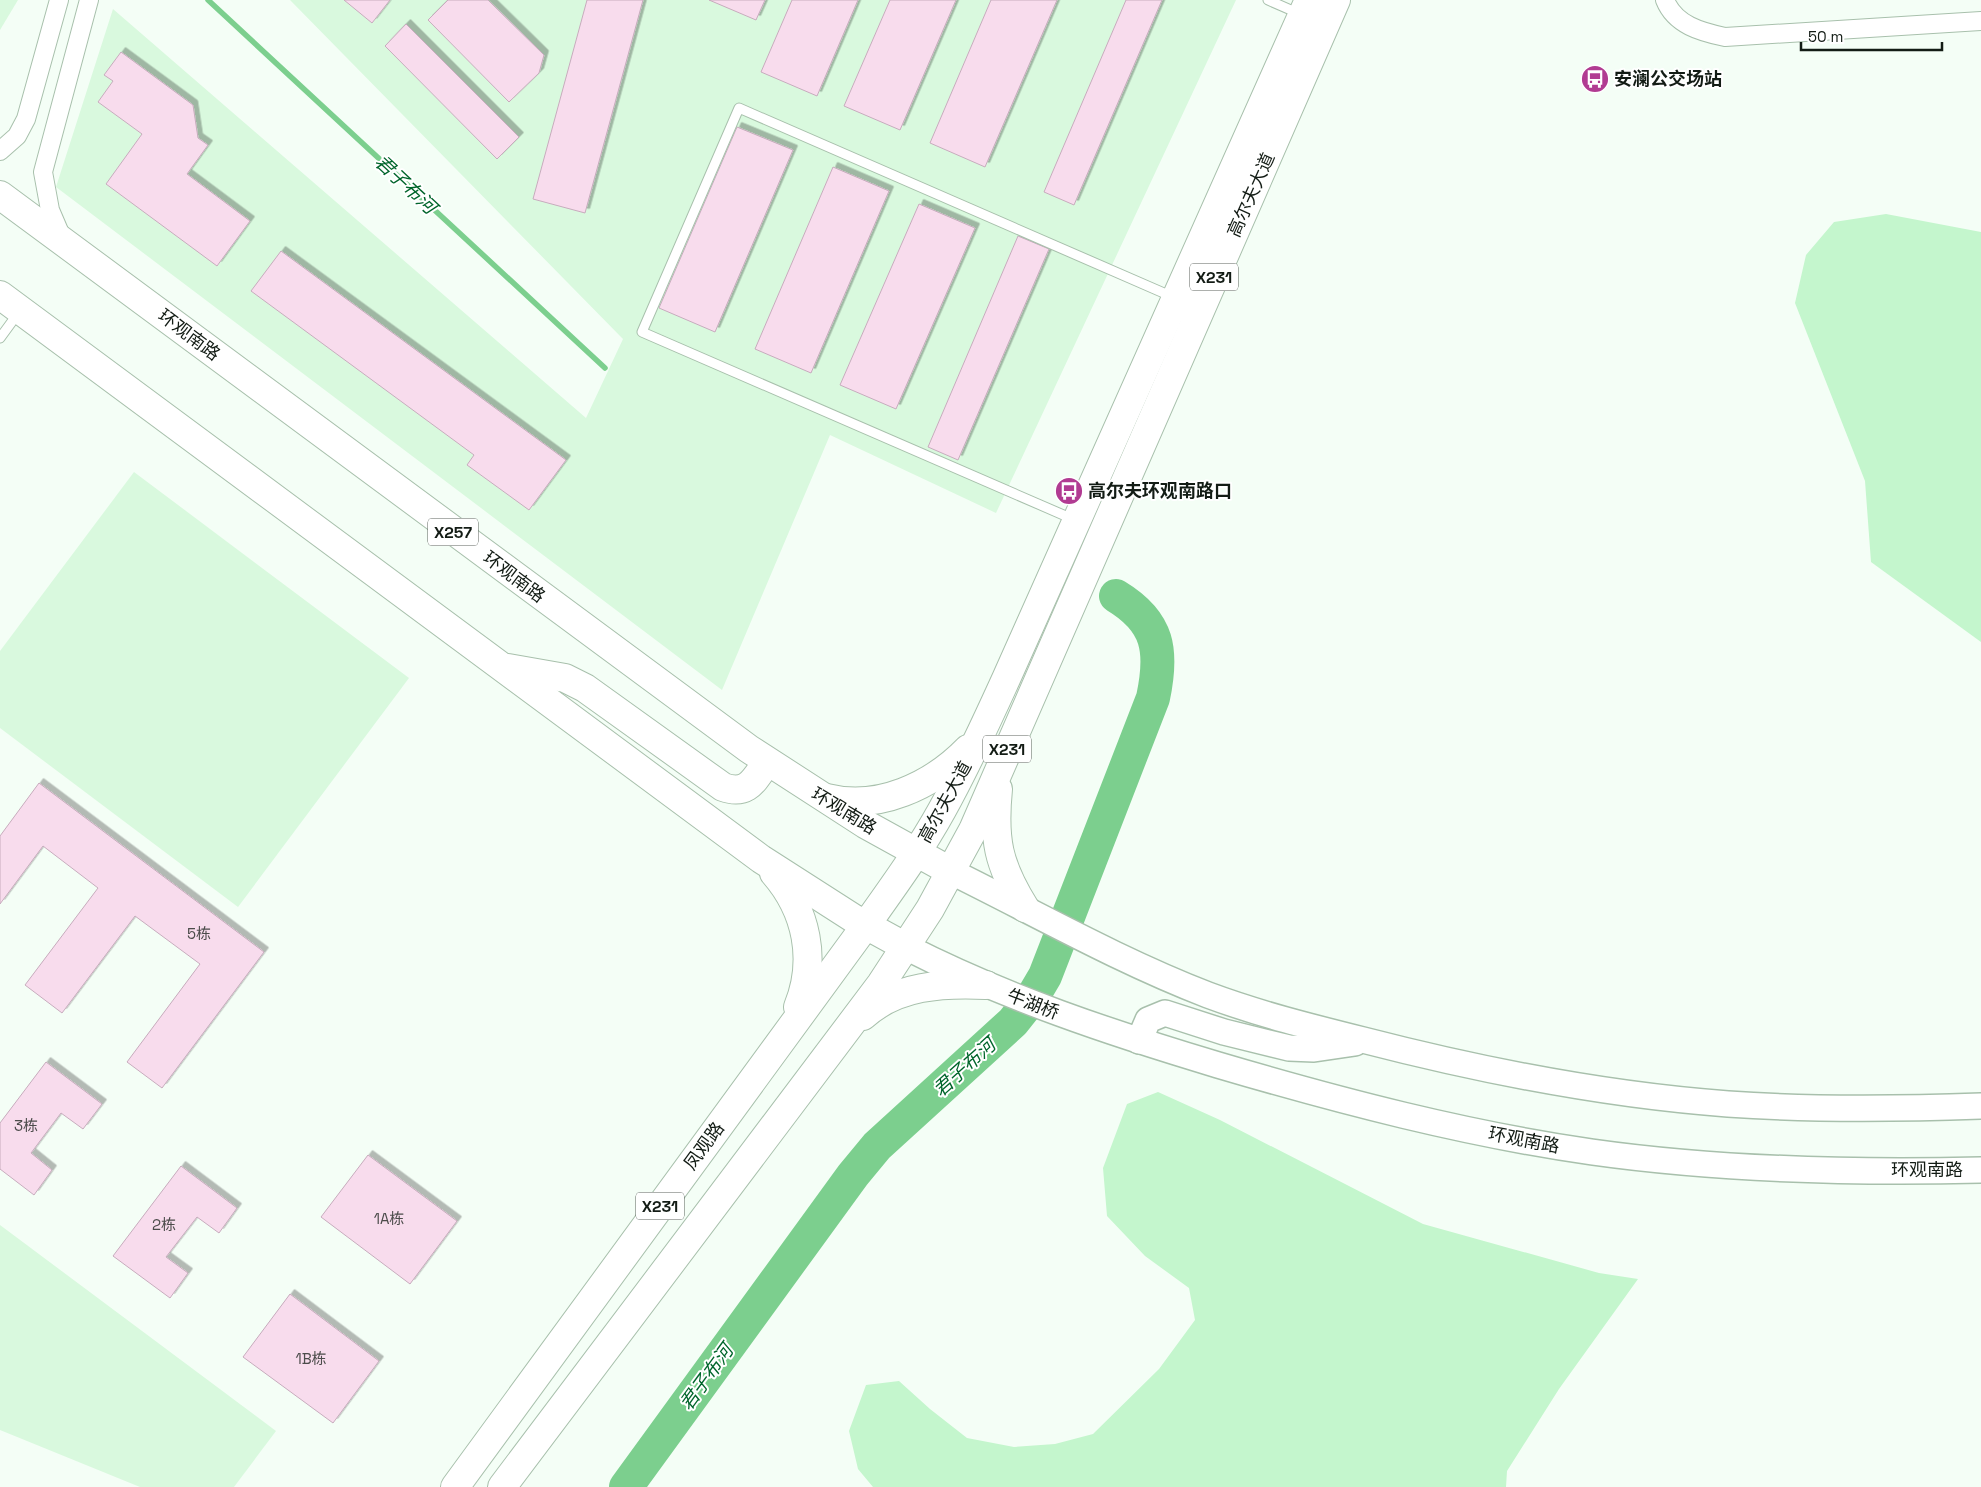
<svg xmlns="http://www.w3.org/2000/svg" width="1981" height="1487" viewBox="0 0 1981 1487" font-family="'Space Grotesk','Noto Sans SC',sans-serif">
  <defs>
    <filter id="shadow"><feDropShadow dx="4.5" dy="-4.5" stdDeviation="0" flood-color="#0004"/></filter>
  </defs>
  <rect width="100%" height="100%" fill="#f4fef6"/>
  <!-- built -->
  <g fill="#d9f9de">
    <path d="M0,0H18L0,30Z"/>
    <path d="M290,0H1236L996,513L830,435L722,690L56,187L113,9L586,418L623,339Z"/>
    <path d="M134,472L409,678L238,907L0,728V651Z"/>
    <path d="M0,1225L276,1431L234,1487H140L0,1430Z"/>
  </g>
  <!-- green -->
  <g fill="#c4f6cd">
    <path d="M1886,214L1981,232V642L1871,562L1865,481L1795,303L1806,255L1834,222Z"/>
    <path d="M1158,1092L1220,1120L1423,1224L1599,1273L1638,1279L1559,1389L1507,1471L1506,1487H873L858,1469L849,1431L866,1385L899,1381L930,1409L967,1438L1014,1447L1055,1444L1093,1434L1159,1369L1195,1320L1189,1288L1145,1256L1107,1216L1103,1168L1127,1104Z"/>
  </g>
  <g fill="none" stroke-linecap="round" stroke-linejoin="round">
    <!-- stream -->
    <path stroke="#7ccf8e" stroke-width="5.5" d="M208,0L605,368"/>
    <!-- river -->
    <path stroke="#7ccf8e" stroke-width="34" d="M626,1487L853,1175L877,1146L1013,1022L1032,998L1045,976L1153,698C1163,651 1159,622 1116,596"/>
  </g>
  <!-- building -->
  <g fill="#f8dced" stroke="#c7acbd" filter="url(#shadow)">
    <path d="M344,0H390L372,23Z"/>
    <path d="M448,0H488L544,55L539,73L509,102L428,20Z"/>
    <path d="M587,0H643L585,213L533,199Z"/>
    <path d="M709,0H765L756,20Z"/>
    <path d="M792,0H858L817,96L761,72Z"/>
    <path d="M890,0H956L900,130L844,106Z"/>
    <path d="M991,0H1057L985,167L930,143Z"/>
    <path d="M1126,0H1162L1074,205L1044,192Z"/>
    <path d="M406,24L519,137L497,159L385,46Z"/>
    <path d="M121,52L193,105L198,138L208,145L187,174L250,221L217,266L106,184L142,134L98,102L113,81L104,75Z"/>
    <path d="M737,127L793,150L715,332L659,308Z"/>
    <path d="M833,167L889,191L811,373L755,349Z"/>
    <path d="M919,204L975,228L896,409L840,385Z"/>
    <path d="M1018,236L1049,249L958,460L928,447Z"/>
    <path d="M281,251L566,460L529,510L467,465L474,455L251,291Z"/>
    <path d="M39,783L264,952L162,1088L127,1062L200,964L135,916L62,1013L25,985L98,888L43,846L0,904V836Z"/>
    <path d="M46,1062L102,1104L83,1129L61,1113L31,1153L52,1170L34,1195L0,1169V1123Z"/>
    <path d="M368,1155L457,1221L410,1284L321,1217Z"/>
    <path d="M181,1166L237,1208L219,1233L197,1217L166,1257L188,1273L170,1298L113,1256Z"/>
    <path d="M290,1294L379,1361L333,1423L243,1357Z"/>
  </g>
  <g fill="none" stroke-linecap="round" stroke-linejoin="round">
    <defs>
      <g id="lane">
        <path d="M1268,0L1300,14"/>
        <path d="M0,338L19,312"/>
        <path d="M1075,520L642,332L739,108L1173,297"/>
      </g>
      <g id="street">
        <path d="M1665,0C1675,25 1701,32 1725,37L1981,21"/>
        <path d="M0,151L17,136L26,119L59,0"/>
        <path d="M62,238L50,210L43,172L89,0"/>
      </g>
      <g id="secondary">
        <path d="M952,872C1037,914 1120,961 1208,995C1259,1014 1311,1027 1363,1040C1483,1071 1605,1095 1728,1104C1812,1110 1897,1109 1981,1106"/>
        <path d="M906,947C1006,998 1111,1033 1218,1065C1340,1101 1466,1134 1592,1152C1720,1170 1852,1173 1981,1170"/>
        <path d="M1139,1041L1148,1020L1165,1013L1224,1032L1289,1048L1314,1049L1355,1043"/>
      </g>
      <g id="primary">
        <path d="M0,195L749,749L865,824L952,872"/>
        <path d="M0,295L761,859L853,918L906,947"/>
        <path d="M508,668L565,678L585,688L723,787C748,796 754,780 767,762"/>
        <path d="M998,789C993,839 998,865 1025,908"/>
        <path d="M827,798C878,811 932,786 968,749"/>
        <path d="M774,873C807,911 817,960 798,1007"/>
        <path d="M863,1016C897,985 943,983 986,985"/>
        <path d="M455,1487L866,925C893,887 920,850 942,810C966,767 986,723 1006,679L1309,0"/>
        <path d="M502,1487L881,984L930,909L973,830L1336,0"/>
      </g>
    </defs>
    <!-- lane casing -->
    <use href="#lane" stroke="#a8c0ac" stroke-width="11"/>
    <!-- street casing -->
    <use href="#street" stroke="#a8c0ac" stroke-width="20"/>
    <!-- secondary casing -->
    <use href="#secondary" stroke="#a8c0ac" stroke-width="28"/>
    <!-- primary casing -->
    <use href="#primary" stroke="#a8c0ac" stroke-width="30"/>
    <!-- lane -->
    <use href="#lane" stroke="#fff" stroke-width="9"/>
    <!-- street -->
    <use href="#street" stroke="#fff" stroke-width="18"/>
    <!-- secondary -->
    <use href="#secondary" stroke="#fff" stroke-width="25"/>
    <!-- primary -->
    <use href="#primary" stroke="#fff" stroke-width="28"/>
  </g>
  <!-- icons -->
  <defs>
    <symbol id="bus-disc" viewBox="-11 -11 22 22"><circle r="9.5" fill="#b13b92" stroke="#fff"/><path d="M-5-6H5V4H4V6H2V4H-2V6H-4V4H-5ZM-3.5-4V0h7V-4ZM-3.5 1.2v1.5H-2V1.2ZM2 1.2v1.5H3.5V1.2Z" fill="#fff"/></symbol>
  </defs>
  <g fill-rule="evenodd">
    <use href="#bus-disc" x="1579" y="63" width="32" height="32"/>
    <use href="#bus-disc" x="1053" y="475" width="32" height="32"/>
  </g>
  <g text-anchor="middle" stroke-width="4" stroke-linejoin="round" paint-order="stroke">
    <!-- number labels -->
    <g font-size="15" fill="#4c4c4b">
      <text x="199" y="939">5栋</text>
      <text x="26" y="1131">3栋</text>
      <text x="389" y="1224">1A栋</text>
      <text x="164" y="1230">2栋</text>
      <text x="311" y="1364">1B栋</text>
    </g>
    <!-- shield labels -->
    <g fill="#fff" stroke="#5a605b" stroke-width="1">
      <rect x="1190" y="263.5" width="48" height="27" rx="4"/>
      <rect x="428" y="518.5" width="50" height="27" rx="4"/>
      <rect x="983" y="735.5" width="48" height="27" rx="4"/>
      <rect x="636" y="1192.5" width="48" height="27" rx="4"/>
    </g>
    <g font-size="16" font-weight="bold" fill="#131c15">
      <text x="1214" y="283">X231</text>
      <text x="453" y="538">X257</text>
      <text x="1007" y="755">X231</text>
      <text x="660" y="1212">X231</text>
    </g>
    <!-- poi labels -->
    <g font-size="18" font-weight="bold" fill="#131c15" stroke="#fff" text-anchor="start">
      <text x="1614" y="85">安澜公交场站</text>
      <text x="1088" y="497">高尔夫环观南路口</text>
    </g>
    <!-- street labels -->
    <g font-size="18" fill="#131c15" stroke="#fff">
      <text transform="translate(1251 195) rotate(-66)" y="6">高尔夫大道</text>
      <text transform="translate(189 335) rotate(37)" y="6">环观南路</text>
      <text transform="translate(514 577) rotate(37)" y="6">环观南路</text>
      <text transform="translate(945 802) rotate(-61)" y="6">高尔夫大道</text>
      <text transform="translate(844 811) rotate(31)" y="6">环观南路</text>
      <text transform="translate(1033 1004) rotate(21)" y="6">牛湖桥</text>
      <text transform="translate(1524 1140) rotate(11)" y="6">环观南路</text>
      <text transform="translate(704 1146) rotate(-54)" y="6">凤观路</text>
      <text x="1927" y="1176">环观南路</text>
    </g>
    <!-- water labels -->
    <g font-size="19" font-style="italic" fill="#00652b" stroke="#fff">
      <text transform="translate(406 184) rotate(43)" y="7">君子布河</text>
      <text transform="translate(964 1067) rotate(-42)" y="7">君子布河</text>
      <text transform="translate(706 1377) rotate(-54)" y="7">君子布河</text>
    </g>
  </g>
  <!-- scale -->
  <path d="M1801 42v8h141v-8" fill="none" stroke="#131c15" stroke-width="2.5"/>
  <text x="1808" y="42" font-size="15" fill="#131c15" stroke="#ffffff" stroke-width="4" paint-order="stroke">50 m</text>
</svg>
